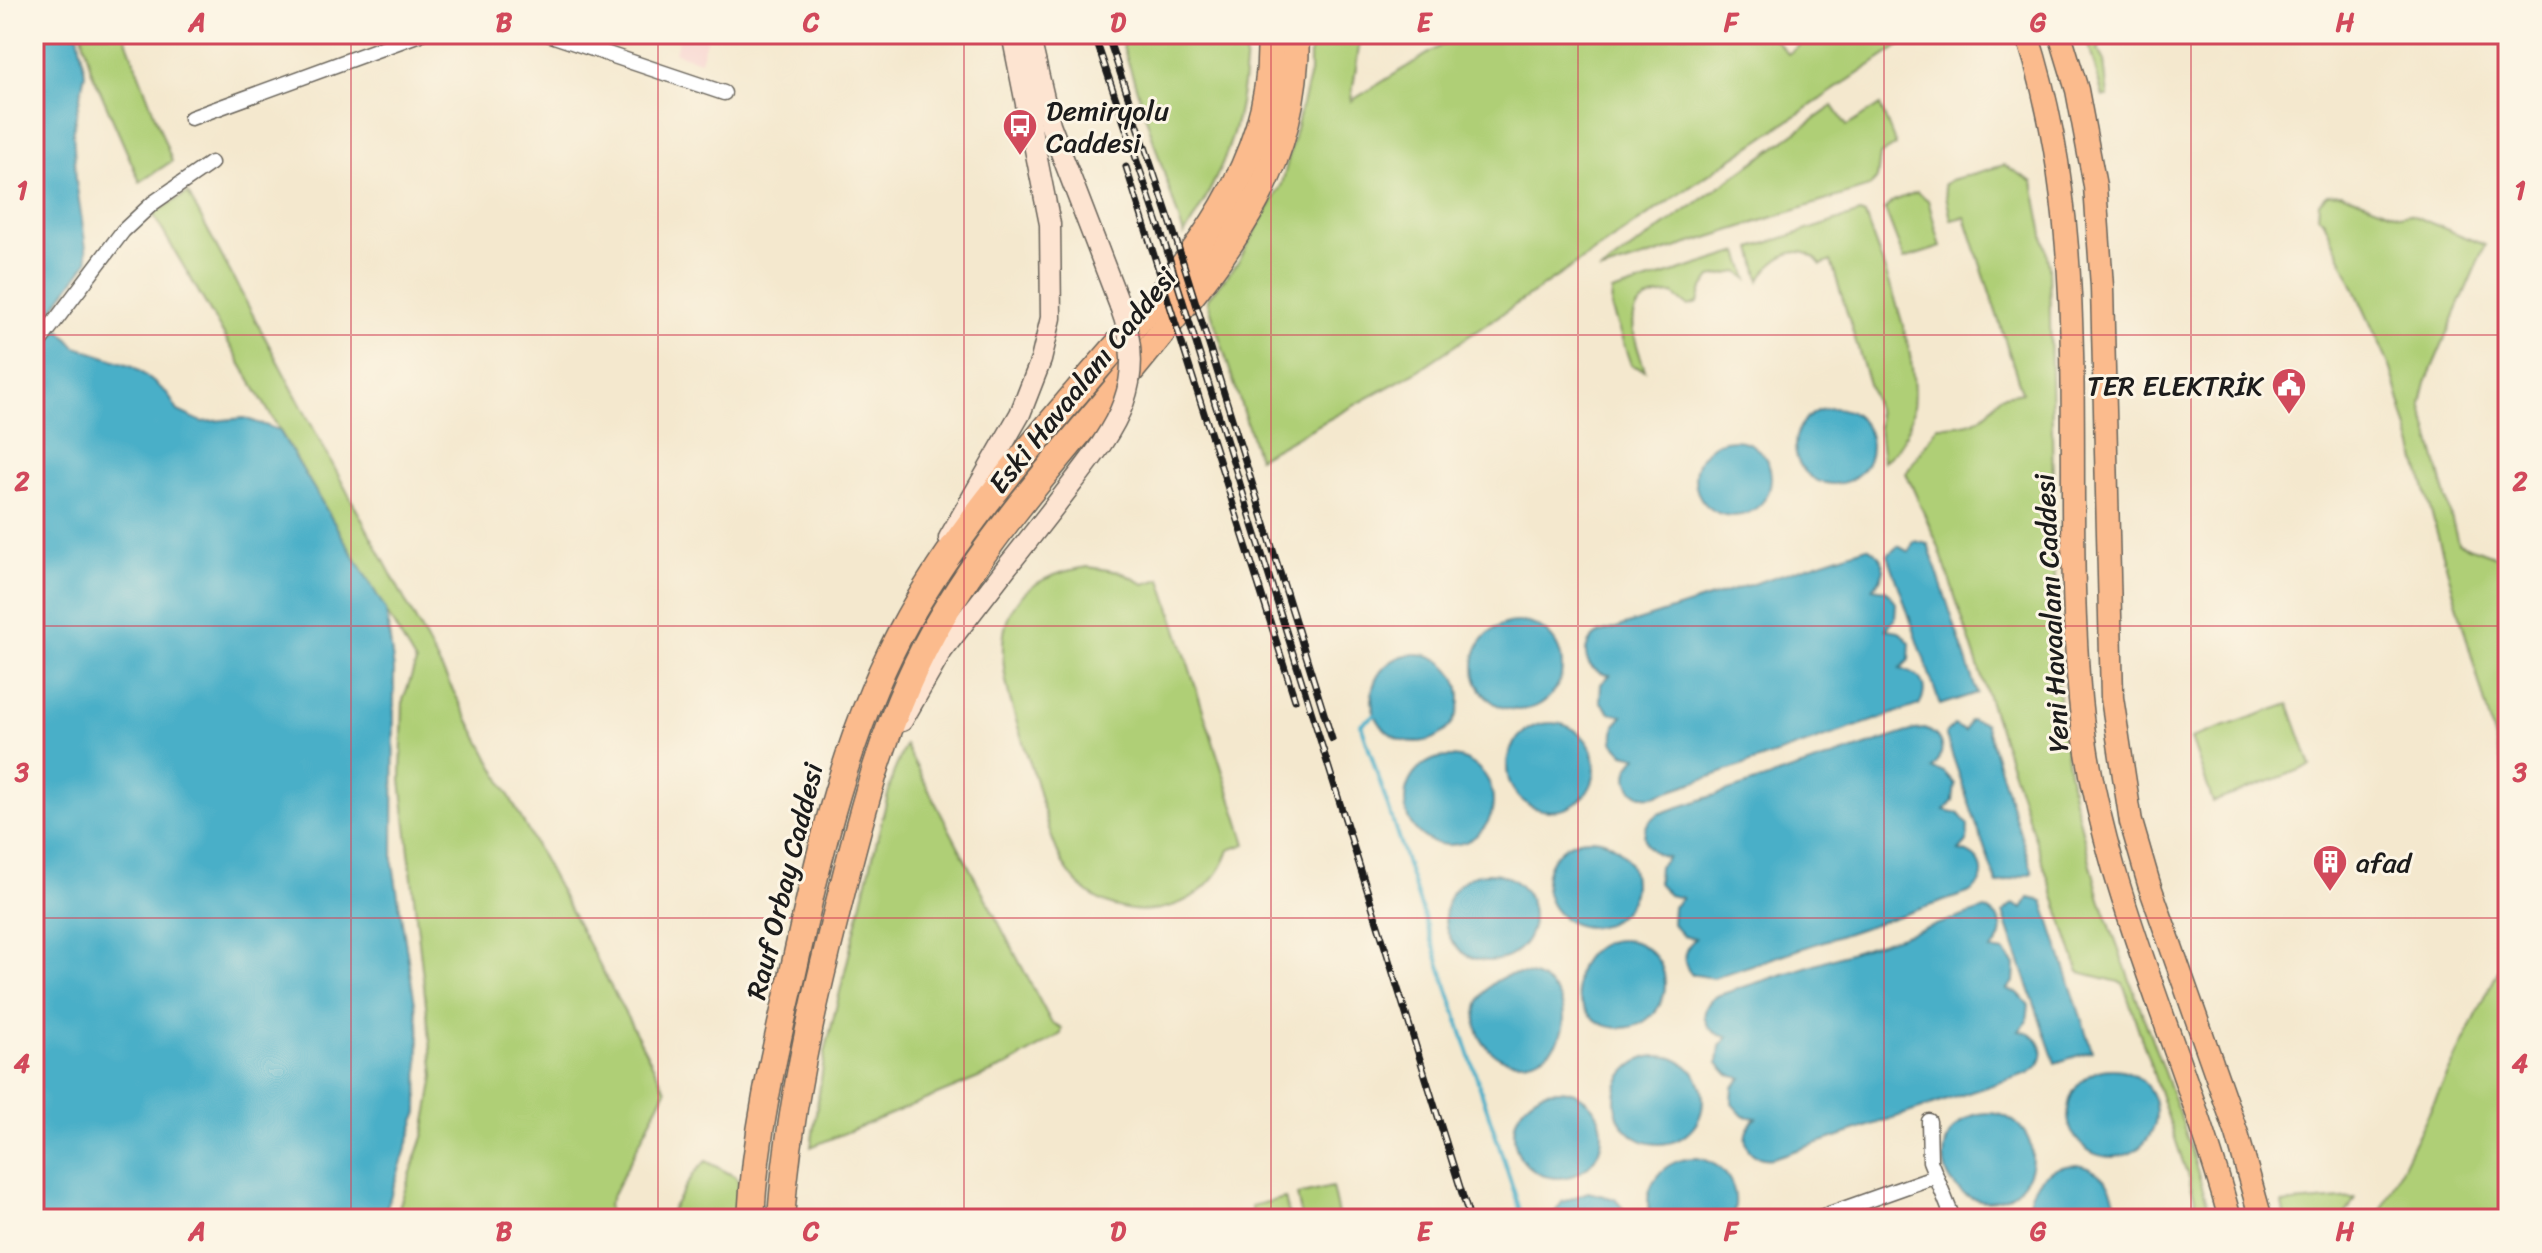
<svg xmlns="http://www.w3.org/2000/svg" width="2542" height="1253" viewBox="0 0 2542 1253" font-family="Sriracha,sans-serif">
  <rect width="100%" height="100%" fill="#fcf5e5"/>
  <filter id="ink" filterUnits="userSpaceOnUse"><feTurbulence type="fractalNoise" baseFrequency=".0125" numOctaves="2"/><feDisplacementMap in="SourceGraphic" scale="16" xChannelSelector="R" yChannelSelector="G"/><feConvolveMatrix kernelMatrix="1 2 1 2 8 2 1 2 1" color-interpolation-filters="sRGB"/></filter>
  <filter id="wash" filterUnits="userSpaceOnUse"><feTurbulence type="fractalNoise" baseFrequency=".006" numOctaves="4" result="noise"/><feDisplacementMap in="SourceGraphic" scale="32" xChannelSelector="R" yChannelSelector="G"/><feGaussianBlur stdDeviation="1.8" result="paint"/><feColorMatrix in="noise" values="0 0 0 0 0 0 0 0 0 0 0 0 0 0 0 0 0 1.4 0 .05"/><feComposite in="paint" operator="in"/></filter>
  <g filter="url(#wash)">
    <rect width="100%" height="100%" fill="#f4e8ce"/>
    <!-- built -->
    <path fill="#f7d0ce" d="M680,34H708L700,61L675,53Z"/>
    <!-- green -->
    <g fill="#afcf76" stroke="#667649" stroke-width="2">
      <path d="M82,34H124L172,161L140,182L91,70Z"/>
      <path d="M1119,34H1246C1246,114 1227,168 1184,235Z"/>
      <path d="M1310,34H1361L1351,101L1460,34H1770L1788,54L1815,34H1917L1414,373L1258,458L1207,299L1237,264L1282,184L1310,73Z"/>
      <path d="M2086,34H2107L2098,50L2104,61L2108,97H2103Z"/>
      <path d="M1880,105L1896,145L1880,155L1877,178L1869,187L1599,272L1833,106L1847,126Z"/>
      <path d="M2004,165L2033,182L2049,266L2056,648L2060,714L2073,796L2100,899L2182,1121L2212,1219H2202L2123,983L2079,972L1938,545L1906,473L1938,426C1967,426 1985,423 2000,396L2022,392L1965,217L1951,220L1944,185L1951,180Z"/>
      <path d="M1917,192L1928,200L1941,247L1904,259L1885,210L1893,201Z"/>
      <path d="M188,193L666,1090L608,1205L611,1219H395L424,1134L434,1076L401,780L403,700L416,663L153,214Z"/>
      <path d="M2342,193L2400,216L2409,214L2485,245L2426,382L2421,403L2458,543L2508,561V786L2391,369L2324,221L2318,216L2319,202L2328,194Z"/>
      <path d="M1860,213L1865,215C1885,278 1953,414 1883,462L1877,410L1831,261L1821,265C1802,239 1773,257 1760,280L1752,248Z"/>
      <path d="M1739,252L1748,279L1738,272L1711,277L1701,291L1698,303L1688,306L1673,294C1617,295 1633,335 1645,370L1631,365L1611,307L1612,292Z"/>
      <path d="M1088,567L1121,572L1144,584L1161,579L1246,844L1229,850C1207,917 1116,932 1072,877C1051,850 1044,808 1034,775C1008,695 959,585 1088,567Z"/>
      <path d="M2289,704L2311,766L2213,802L2191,738Z"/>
      <path d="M905,745L1051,1022L1062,1028L1061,1034L1005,1067L811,1147L825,1053L893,774Z"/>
      <path d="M2508,945V1219H2377L2501,965Z"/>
      <path d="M706,1161L736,1177L740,1187L737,1219H666L694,1173Z"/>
      <path d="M1332,1187L1339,1219H1302L1297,1195Z"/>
      <path d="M1285,1198L1290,1219H1254L1251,1206Z"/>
      <path d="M2355,1198L2343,1219H2285L2282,1204Z"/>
    </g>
    <!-- water -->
    <g fill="#49afc8" stroke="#326672" stroke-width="2">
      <path d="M34,34H78L85,73L73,130L76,181L88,261L34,335Z"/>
      <path d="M59,329L76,347L133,366L167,393L178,411L202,422L244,418L279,430L386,610L394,670L393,864L419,1029L418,1112L383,1219H34V360Z"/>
      <circle cx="1833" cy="446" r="38"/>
      <circle cx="1733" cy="478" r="38"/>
      <path d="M1914,541L1928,544L1977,693L1940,705L1888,555L1898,546L1909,552Z"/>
      <path d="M1867,547C1886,556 1888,574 1873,588L1886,590L1896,603L1895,619L1886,629L1899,631L1910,643L1909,660L1900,669C1921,672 1930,687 1919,705L1654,796C1628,800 1618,774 1637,757L1624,754L1613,742L1615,725L1623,716L1610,713L1600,701L1601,684L1610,675C1585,673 1576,646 1600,633Z"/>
      <circle cx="1518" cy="666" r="44"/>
      <circle cx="1416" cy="698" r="44"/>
      <path d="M1970,720L1985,723L2033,873L1997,884L1945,734L1954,725L1965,731Z"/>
      <circle cx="1551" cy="767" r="44"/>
      <path d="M1925,729C1945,737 1946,755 1932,769L1944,772L1955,784L1953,801L1945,810L1958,813L1968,825L1967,842L1959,851C1983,854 1992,880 1968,893L1713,978L1691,974C1681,961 1683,949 1695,939L1683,936L1672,924L1673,907L1682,898L1669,895L1658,883L1659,866L1668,857C1643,854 1635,828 1658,814L1914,730Z"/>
      <circle cx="1449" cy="801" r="44"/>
      <circle cx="1590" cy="883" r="44"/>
      <circle cx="1489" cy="917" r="44"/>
      <path d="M2029,898L2043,901L2092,1051L2055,1063L2003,913L2013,904L2023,909Z"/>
      <path d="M1985,909C2005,918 2007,936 1991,950L2004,952L2015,965L2014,981L2006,990L2018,993L2029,1005L2027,1022L2019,1031C2044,1034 2052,1061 2028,1073L1773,1158C1746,1162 1736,1135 1756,1118L1743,1116L1732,1104L1733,1087L1742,1078L1729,1075L1718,1063L1720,1046L1728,1037C1703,1034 1695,1007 1719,995Z"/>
      <circle cx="1621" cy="984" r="44"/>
      <circle cx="1520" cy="1018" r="44"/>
      <circle cx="1659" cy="1100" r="44"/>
      <circle cx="2112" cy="1113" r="44"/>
      <circle cx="1558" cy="1134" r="44"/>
      <circle cx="1988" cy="1157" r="44"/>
      <path d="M1697,1158C1727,1164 1742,1190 1732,1219H1651C1640,1186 1663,1158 1697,1158Z"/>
      <path d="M2077,1165C2104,1170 2119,1192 2115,1219H2029C2024,1188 2046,1165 2077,1165Z"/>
      <path d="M1588,1192L1615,1199L1632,1219H1550L1562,1202Z"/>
    </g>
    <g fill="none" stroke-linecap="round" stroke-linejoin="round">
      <!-- stream -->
      <path stroke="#49afc8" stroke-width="4" d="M1375,715L1361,724L1523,1219"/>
    </g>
  </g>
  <g filter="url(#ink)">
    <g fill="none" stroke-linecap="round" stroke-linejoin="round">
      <defs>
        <g id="street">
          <path d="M548,34L724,93"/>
          <path d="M191,118L420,34"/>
          <path d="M34,349L123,231L153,203L211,163"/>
          <path d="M1929,1121L1930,1161L1952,1216"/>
          <path d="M1815,1219L1936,1176"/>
        </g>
        <g id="secondary">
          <path d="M1029,34L1050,124L1120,306"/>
          <path d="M949,538L1020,414L1041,360L1051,318L1050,224L1012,34"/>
          <path d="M902,721L942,651L1010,563"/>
        </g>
        <g id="primary">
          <path d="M2027,34C2097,249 2060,478 2080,699C2097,881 2183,1045 2230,1219"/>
          <path d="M2060,34L2077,90L2095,186L2102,287L2112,698L2131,822L2149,884L2237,1134L2261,1219"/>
        </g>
        <g id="highway">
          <path d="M751,1219C755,1136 773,1057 792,977C819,854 847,728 909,617C955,536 1016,464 1076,393C1162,291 1279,180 1270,34"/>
          <path d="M781,1219C788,1116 810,1018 835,919C861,812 887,708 944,613C1003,515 1084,430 1156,340C1235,242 1296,168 1296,34"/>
        </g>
      </defs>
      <!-- street casing -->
      <use href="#street" stroke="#68635a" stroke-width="17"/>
      <!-- secondary casing -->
      <use href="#secondary" stroke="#68635a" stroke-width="23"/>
      <!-- primary casing -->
      <use href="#primary" stroke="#68635a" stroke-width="25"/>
      <!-- highway casing -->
      <use href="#highway" stroke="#68635a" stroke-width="29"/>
      <!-- street -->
      <use href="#street" stroke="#fff" stroke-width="14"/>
      <!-- secondary -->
      <use href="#secondary" stroke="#fde4d1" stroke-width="20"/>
      <!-- primary -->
      <use href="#primary" stroke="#fbbb8d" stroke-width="22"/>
      <!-- highway -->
      <use href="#highway" stroke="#fbbb8d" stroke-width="26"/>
      <defs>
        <g id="rail">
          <path d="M1094,34L1165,244L1470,1219"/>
          <path d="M1107,34L1174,233L1332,739"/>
          <path d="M1126,167L1295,700"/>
        </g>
      </defs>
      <!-- rail casing -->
      <use href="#rail" stroke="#1c1c1c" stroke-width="7"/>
      <!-- rail -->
      <use href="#rail" stroke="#fcf5e5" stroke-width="4" stroke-dasharray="12" stroke-linecap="butt"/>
      <defs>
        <path id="secondary-bridge" d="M1010,563C1031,537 1051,511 1071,485C1117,426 1149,383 1120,306"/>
      </defs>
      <!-- secondary-bridge casing -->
      <use href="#secondary-bridge" stroke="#68635a" stroke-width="23" stroke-linecap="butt"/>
      <!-- secondary-bridge -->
      <use href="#secondary-bridge" stroke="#fde4d1" stroke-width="20"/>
    </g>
  </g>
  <!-- grid -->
  <path fill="none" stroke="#d1495b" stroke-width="2" stroke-opacity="0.55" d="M351,34V1219M658,34V1219M964,34V1219M1271,34V1219M1578,34V1219M1884,34V1219M2191,34V1219M34,335H2508M34,626H2508M34,918H2508"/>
  <!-- icons -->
  <defs>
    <symbol id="bus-pin" viewBox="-11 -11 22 30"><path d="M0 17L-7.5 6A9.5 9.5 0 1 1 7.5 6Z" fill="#d1495b" stroke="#fcf5e5"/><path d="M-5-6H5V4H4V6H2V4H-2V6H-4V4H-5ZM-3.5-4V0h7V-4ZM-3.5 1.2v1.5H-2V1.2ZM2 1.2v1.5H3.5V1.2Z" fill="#fff"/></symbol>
    <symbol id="civic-pin" viewBox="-11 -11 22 30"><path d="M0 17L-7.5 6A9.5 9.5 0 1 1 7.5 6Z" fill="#d1495b" stroke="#fcf5e5"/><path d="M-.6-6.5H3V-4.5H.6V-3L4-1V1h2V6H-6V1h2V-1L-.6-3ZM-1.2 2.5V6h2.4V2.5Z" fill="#fff"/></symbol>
    <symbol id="building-pin" viewBox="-11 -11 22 30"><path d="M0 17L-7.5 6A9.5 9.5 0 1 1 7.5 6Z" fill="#d1495b" stroke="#fcf5e5"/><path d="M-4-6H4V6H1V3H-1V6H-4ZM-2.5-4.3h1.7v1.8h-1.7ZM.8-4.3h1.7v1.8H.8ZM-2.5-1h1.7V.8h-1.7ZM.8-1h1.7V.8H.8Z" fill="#fff"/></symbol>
  </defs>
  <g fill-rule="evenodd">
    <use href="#bus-pin" x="1000" y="106" width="40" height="54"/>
    <use href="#civic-pin" x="2269" y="365" width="40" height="54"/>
    <use href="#building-pin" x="2310" y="842" width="40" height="54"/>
  </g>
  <g text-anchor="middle" stroke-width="6" stroke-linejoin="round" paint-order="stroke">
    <!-- poi labels -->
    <g font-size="28" fill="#1c1c1c" stroke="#fcf5e5" text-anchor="start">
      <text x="1046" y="120">Demiryolu<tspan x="1046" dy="32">Caddesi</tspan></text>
      <text x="2263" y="395" text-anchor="end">TER ELEKTRİK</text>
      <text x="2356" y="872">afad</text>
    </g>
    <!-- street labels -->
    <g font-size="28" fill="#1c1c1c" stroke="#fcf5e5">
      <text transform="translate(1082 380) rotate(-51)" y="10">Eski Havaalanı Caddesi</text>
      <text transform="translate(2051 613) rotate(-93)" y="10">Yeni Havaalanı Caddesi</text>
      <text transform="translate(784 881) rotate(-76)" y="10">Rauf Orbay Caddesi</text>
    </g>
  </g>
  <!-- margin -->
  <rect width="2542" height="1253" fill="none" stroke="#fcf5e5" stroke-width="88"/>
  <rect x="44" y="44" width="2454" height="1165" fill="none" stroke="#d1495b" stroke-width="3"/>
  <g font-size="26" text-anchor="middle" font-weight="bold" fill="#d1495b">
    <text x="197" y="31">A</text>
    <text x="504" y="31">B</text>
    <text x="811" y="31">C</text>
    <text x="1118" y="31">D</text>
    <text x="1424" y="31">E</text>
    <text x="1731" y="31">F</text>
    <text x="2038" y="31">G</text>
    <text x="2345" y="31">H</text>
    <text x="22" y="199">1</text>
    <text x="2520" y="199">1</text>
    <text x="22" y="490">2</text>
    <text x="2520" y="490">2</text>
    <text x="22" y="781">3</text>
    <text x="2520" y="781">3</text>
    <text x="22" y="1072">4</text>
    <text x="2520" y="1072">4</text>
    <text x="197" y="1240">A</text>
    <text x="504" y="1240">B</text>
    <text x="811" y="1240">C</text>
    <text x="1118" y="1240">D</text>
    <text x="1424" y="1240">E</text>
    <text x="1731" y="1240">F</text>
    <text x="2038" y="1240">G</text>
    <text x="2345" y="1240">H</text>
  </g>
</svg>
